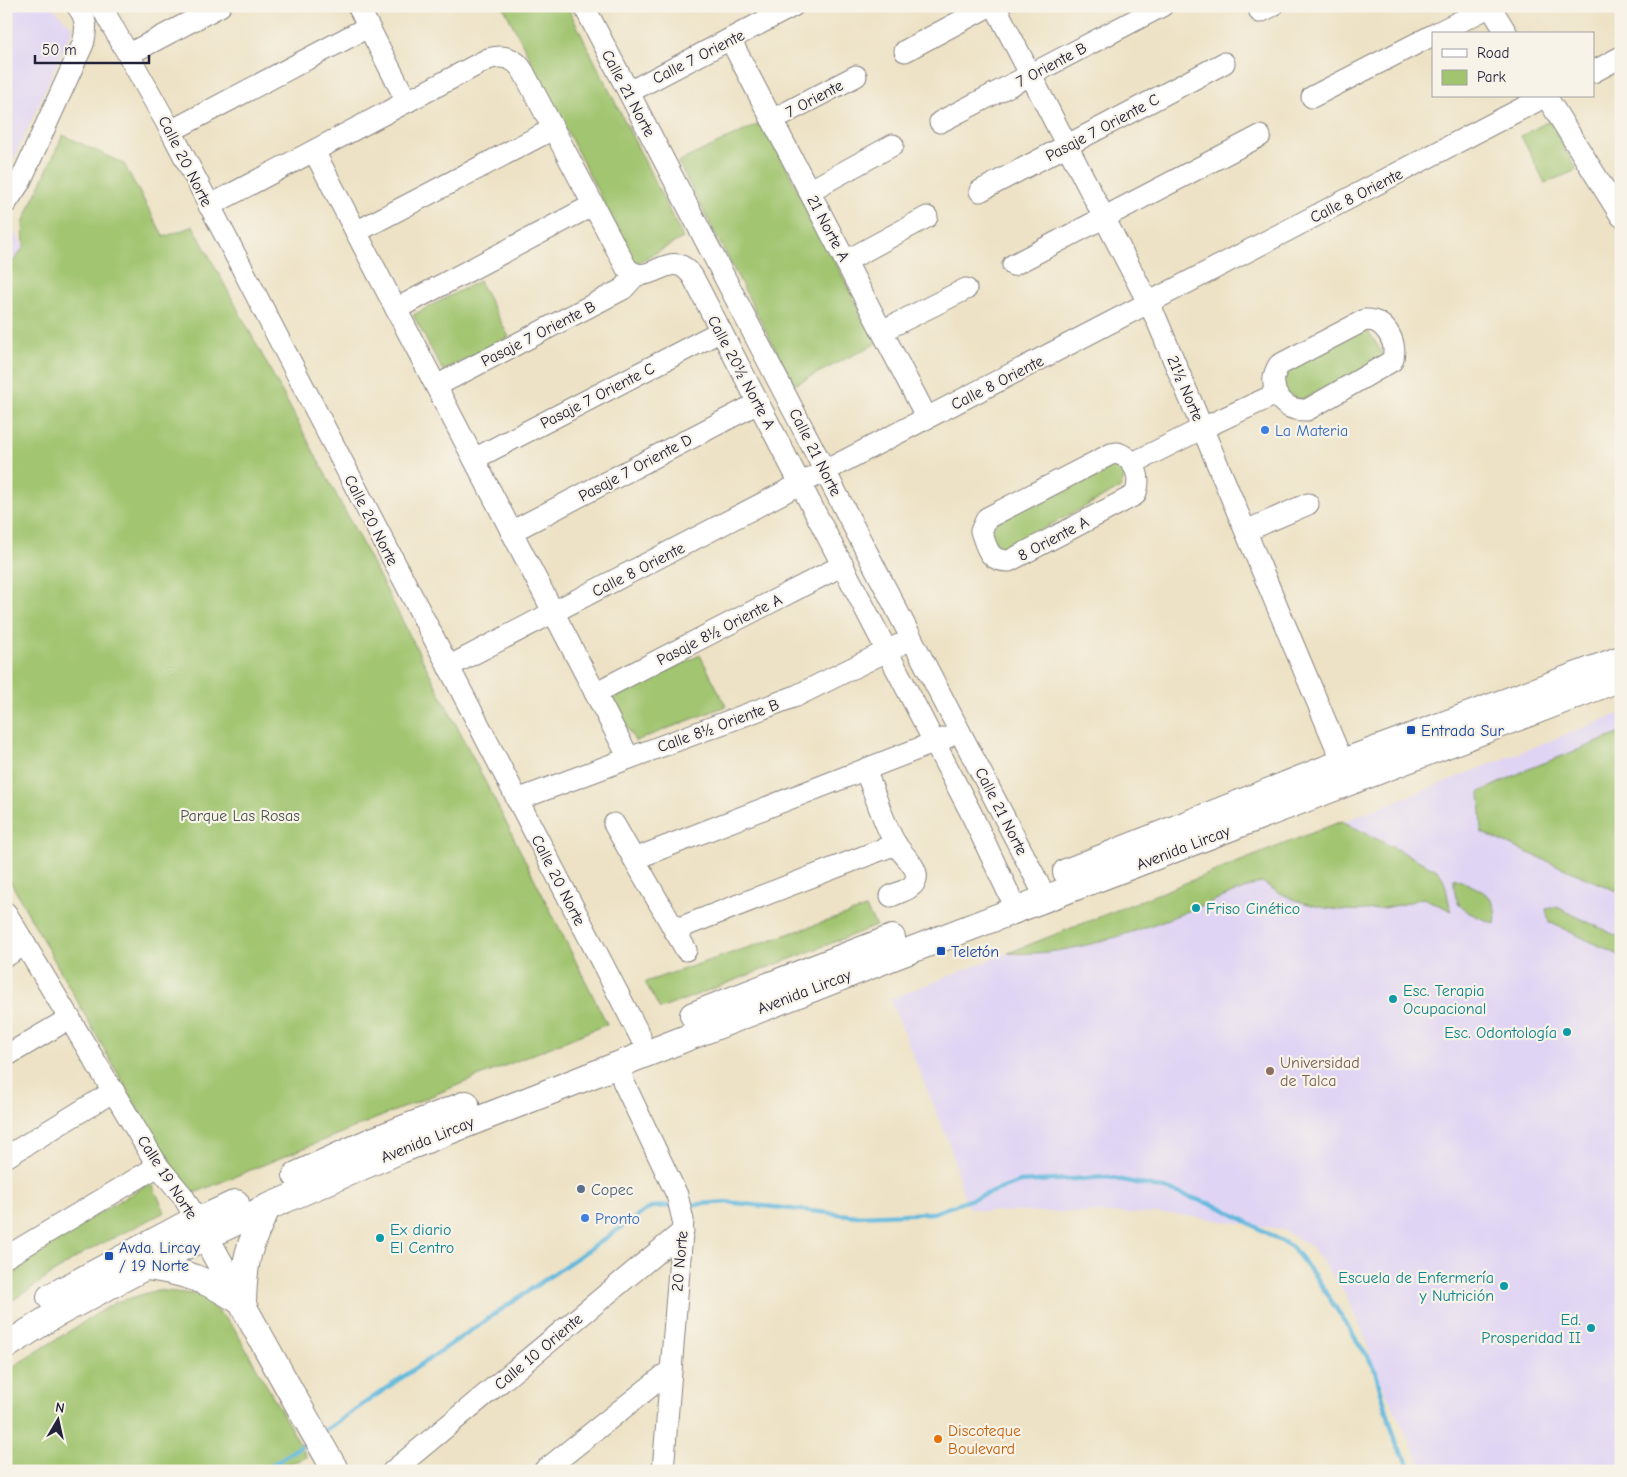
<svg xmlns="http://www.w3.org/2000/svg" width="1627" height="1477" viewBox="0 0 1627 1477" font-family="'Comic Neue',sans-serif">
  <rect width="100%" height="100%" fill="#f7f3e8"/>
  <filter id="ink" filterUnits="userSpaceOnUse"><feTurbulence type="fractalNoise" baseFrequency=".02" numOctaves="2"/><feDisplacementMap in="SourceGraphic" scale="10" xChannelSelector="R" yChannelSelector="G"/><feConvolveMatrix kernelMatrix="1 2 1 2 8 2 1 2 1" color-interpolation-filters="sRGB"/></filter>
  <filter id="wash" filterUnits="userSpaceOnUse"><feTurbulence type="fractalNoise" baseFrequency=".0096" numOctaves="4" result="noise"/><feDisplacementMap in="SourceGraphic" scale="20" xChannelSelector="R" yChannelSelector="G"/><feGaussianBlur stdDeviation="1.12" result="paint"/><feColorMatrix in="noise" values="0 0 0 0 0 0 0 0 0 0 0 0 0 0 0 0 0 1.4 0 .05"/><feComposite in="paint" operator="in"/></filter>
  <g filter="url(#wash)">
    <rect width="100%" height="100%" fill="#ede2c5"/>
    <!-- built -->
    <g fill="#e0d4f4">
      <path d="M6,6H51L73,28L6,176Z"/>
      <path d="M6,219L24,247L6,270Z"/>
      <path d="M1621,713V1471H1424L1374,1367L1362,1329L1345,1293L1312,1247L1281,1229L1173,1214L982,1211L967,1207L949,1143L890,999Z"/>
    </g>
    <!-- green -->
    <g fill="#a1c56f" stroke="#627455">
      <path d="M503,6H567L683,238L635,264Z"/>
      <path d="M1549,121L1577,170L1545,183L1521,136Z"/>
      <path d="M763,122L877,343L794,385L678,162Z"/>
      <path d="M63,135L124,164L164,237L193,226C335,489 474,755 607,1024L197,1192L187,1193L182,1188L6,874V270L24,247L23,222Z"/>
      <path d="M479,281L509,337L443,371L413,315Z"/>
      <path d="M1366,328L1386,359L1301,400L1279,389L1285,367Z"/>
      <path d="M1103,465L1129,466L1120,488L1001,551L986,528Z"/>
      <path d="M700,655L726,706L635,741L611,699Z"/>
      <path d="M1621,733V893L1482,833L1480,792L1526,770Z"/>
      <path d="M1342,821L1437,870C1449,882 1445,897 1452,911L1423,898C1368,917 1311,916 1262,882C1186,910 1089,959 1008,953Z"/>
      <path d="M1454,878C1477,888 1500,894 1495,924C1468,912 1453,912 1454,878Z"/>
      <path d="M1557,907L1621,938V956L1549,922L1546,909Z"/>
      <path d="M866,908L876,926L660,1009L645,982Z"/>
      <path d="M151,1182L165,1212L85,1252L6,1305V1269Z"/>
      <path d="M157,1290L203,1295L234,1328L307,1457L271,1471H6V1371L114,1303Z"/>
    </g>
    <g fill="none" stroke-linecap="round" stroke-linejoin="round">
      <!-- stream -->
      <g stroke="#60b8dd" stroke-width="4.5">
        <path d="M689,1205L726,1202L857,1216L933,1213L1020,1182L1108,1177L1169,1190L1222,1208L1292,1247L1315,1276L1374,1367L1396,1443L1413,1471"/>
        <path d="M324,1431L651,1207L671,1206"/>
        <path d="M263,1471L301,1446"/>
      </g>
    </g>
  </g>
  <g filter="url(#ink)">
    <g fill="none" stroke-linecap="round" stroke-linejoin="round">
      <defs>
        <g id="minor">
          <path d="M101,6L171,131L640,1036"/>
          <path d="M358,6L407,102"/>
          <path d="M584,6L1046,898"/>
          <path d="M995,6L1156,318L1348,775"/>
          <path d="M1490,6L1507,34"/>
          <path d="M1260,12L1272,6"/>
          <path d="M1435,34L1491,6"/>
          <path d="M730,39L927,418"/>
          <path d="M905,51L989,6"/>
          <path d="M129,54L220,6"/>
          <path d="M1593,72L1621,57"/>
          <path d="M629,92L793,6"/>
          <path d="M1546,96L1621,216"/>
          <path d="M1312,97L1433,35"/>
          <path d="M772,120L856,76"/>
          <path d="M940,122L1162,6"/>
          <path d="M171,131L368,27"/>
          <path d="M314,151L629,758"/>
          <path d="M809,191L893,145"/>
          <path d="M980,191L1224,63"/>
          <path d="M6,203L20,182L83,44C87,29 87,18 77,6"/>
          <path d="M209,206L488,59C503,54 515,58 523,71L626,267C649,292 670,243 693,277L970,811L1009,894"/>
          <path d="M356,232L553,129"/>
          <path d="M846,261L927,217"/>
          <path d="M1013,265L1260,136"/>
          <path d="M396,309L593,205"/>
          <path d="M882,331L966,289"/>
          <path d="M436,386L623,289L636,275"/>
          <path d="M1118,453C1136,460 1142,478 1135,495L1009,561C988,561 987,548 981,531L987,518L1111,454Z"/>
          <path d="M474,459L721,331"/>
          <path d="M1133,463L1203,428L1276,394C1273,383 1272,376 1279,365L1365,320C1385,318 1399,344 1392,361L1307,410C1292,410 1285,407 1276,394"/>
          <path d="M1246,531L1308,504"/>
          <path d="M511,532L758,403"/>
          <path d="M448,667L1546,96"/>
          <path d="M595,693L843,565"/>
          <path d="M865,770C876,795 883,824 897,846C903,855 919,868 916,879C914,889 899,892 891,896"/>
          <path d="M517,800L796,696L899,645"/>
          <path d="M614,824L686,950"/>
          <path d="M634,859L946,738"/>
          <path d="M6,913L158,1166L183,1196L196,1219"/>
          <path d="M674,930L896,844"/>
          <path d="M6,956L25,944"/>
          <path d="M6,1056L70,1018"/>
          <path d="M620,1063L623,1081L677,1195L683,1220L663,1471"/>
          <path d="M6,1157L114,1091"/>
          <path d="M6,1257L158,1166"/>
          <path d="M393,1471L683,1231"/>
          <path d="M544,1471L671,1370"/>
        </g>
        <g id="major">
          <path d="M1066,872L1343,762L1621,659"/>
          <path d="M693,1015L892,938"/>
          <path d="M296,1175L369,1142L466,1104"/>
          <path d="M198,1223C243,1306 288,1389 336,1471"/>
          <path d="M148,1267C186,1272 209,1281 241,1302"/>
          <path d="M50,1297L196,1219L206,1217L236,1203"/>
          <path d="M243,1303C244,1261 248,1245 268,1207"/>
          <path d="M6,1346L51,1317L171,1253L268,1207L401,1150L893,957L1621,678"/>
        </g>
      </defs>
      <!-- minor casing -->
      <use href="#minor" stroke="#888280" stroke-width="23"/>
      <!-- major casing -->
      <use href="#major" stroke="#888280" stroke-width="28"/>
      <!-- minor -->
      <use href="#minor" stroke="#fff" stroke-width="21"/>
      <!-- major -->
      <use href="#major" stroke="#fff" stroke-width="26"/>
    </g>
  </g>
  <!-- markers -->
  <g fill="#3f7fe0" stroke="#f7f3e8" stroke-width="2">
    <circle cx="1265" cy="430" r="5"/>
    <circle cx="585" cy="1218" r="5"/>
  </g>
  <g fill="#1a4fb4" stroke="#f7f3e8" stroke-width="2">
    <rect x="1406" y="725" width="10" height="10" rx="2.5"/>
    <rect x="936" y="946" width="10" height="10" rx="2.5"/>
    <rect x="104" y="1251" width="10" height="10" rx="2.5"/>
  </g>
  <g fill="#0f9aa8" stroke="#f7f3e8" stroke-width="2">
    <circle cx="1196" cy="908" r="5"/>
    <circle cx="1393" cy="999" r="5"/>
    <circle cx="1567" cy="1032" r="5"/>
    <circle cx="380" cy="1238" r="5"/>
    <circle cx="1504" cy="1286" r="5"/>
    <circle cx="1591" cy="1328" r="5"/>
  </g>
  <circle fill="#8d6e63" stroke="#f7f3e8" stroke-width="2" cx="1270" cy="1071" r="5"/>
  <circle fill="#5c6f8a" stroke="#f7f3e8" stroke-width="2" cx="581" cy="1189" r="5"/>
  <circle fill="#e8710a" stroke="#f7f3e8" stroke-width="2" cx="938" cy="1439" r="5"/>
  <g text-anchor="middle" stroke-width="4.5" stroke-linejoin="round" paint-order="stroke">
    <!-- street labels -->
    <g font-size="16" fill="#22223b" stroke="#f7f3e8">
      <text transform="translate(698 56) rotate(-27)" y="6">Calle 7 Oriente</text>
      <text transform="translate(1051 64) rotate(-28)" y="6">7 Oriente B</text>
      <text transform="translate(629 93) rotate(62)" y="6">Calle 21 Norte</text>
      <text transform="translate(814 98) rotate(-28)" y="6">7 Oriente</text>
      <text transform="translate(1102 127) rotate(-28)" y="6">Pasaje 7 Oriente C</text>
      <text transform="translate(186 161) rotate(63)" y="6">Calle 20 Norte</text>
      <text transform="translate(1356 195) rotate(-27)" y="6">Calle 8 Oriente</text>
      <text transform="translate(829 228) rotate(62)" y="6">21 Norte A</text>
      <text transform="translate(538 333) rotate(-27)" y="6">Pasaje 7 Oriente B</text>
      <text transform="translate(742 372) rotate(62)" y="6">Calle 20½ Norte A</text>
      <text transform="translate(997 382) rotate(-27)" y="6">Calle 8 Oriente</text>
      <text transform="translate(1186 388) rotate(67)" y="6">21½ Norte</text>
      <text transform="translate(597 395) rotate(-27)" y="6">Pasaje 7 Oriente C</text>
      <text transform="translate(816 452) rotate(63)" y="6">Calle 21 Norte</text>
      <text transform="translate(635 467) rotate(-28)" y="6">Pasaje 7 Oriente D</text>
      <text transform="translate(372 520) rotate(63)" y="6">Calle 20 Norte</text>
      <text transform="translate(1053 538) rotate(-28)" y="6">8 Oriente A</text>
      <text transform="translate(638 569) rotate(-27)" y="6">Calle 8 Oriente</text>
      <text transform="translate(719 629) rotate(-27)" y="6">Pasaje 8½ Oriente A</text>
      <text transform="translate(718 725) rotate(-20)" y="6">Calle 8½ Oriente B</text>
      <text transform="translate(1002 811) rotate(63)" y="6">Calle 21 Norte</text>
      <text transform="translate(1183 847) rotate(-21)" y="6">Avenida Lircay</text>
      <text transform="translate(559 880) rotate(63)" y="6">Calle 20 Norte</text>
      <text transform="translate(804 991) rotate(-21)" y="6">Avenida Lircay</text>
      <text transform="translate(427 1139) rotate(-22)" y="6">Avenida Lircay</text>
      <text transform="translate(168 1177) rotate(57)" y="6">Calle 19 Norte</text>
      <text transform="translate(679 1261) rotate(-85)" y="6">20 Norte</text>
      <text transform="translate(538 1351) rotate(-40)" y="6">Calle 10 Oriente</text>
    </g>
    <!-- shop labels -->
    <g font-size="16" fill="#366cbe" stroke="#f7f3e8" text-anchor="start">
      <text x="1275" y="436">La Materia</text>
      <text x="595" y="1224">Pronto</text>
    </g>
    <!-- transit labels -->
    <g font-size="16" fill="#164399" stroke="#f7f3e8" text-anchor="start">
      <text x="1421" y="736">Entrada Sur</text>
      <text x="951" y="957">Teletón</text>
      <text x="119" y="1253">Avda. Lircay<tspan x="119" dy="18">/ 19 Norte</tspan></text>
    </g>
    <!-- park labels -->
    <g font-size="16" fill="#48534b" stroke="#f7f3e8">
      <text x="240" y="821">Parque Las Rosas</text>
    </g>
    <!-- culture labels -->
    <g font-size="16" fill="#0d838f" stroke="#f7f3e8" text-anchor="start">
      <text x="1206" y="914">Friso Cinético</text>
      <text x="1403" y="996">Esc. Terapia<tspan x="1403" dy="18">Ocupacional</tspan></text>
      <text x="1557" y="1038" text-anchor="end">Esc. Odontología</text>
      <text x="390" y="1235">Ex diario<tspan x="390" dy="18">El Centro</tspan></text>
      <text x="1494" y="1283" text-anchor="end">Escuela de Enfermería<tspan x="1494" dy="18">y Nutrición</tspan></text>
      <text x="1581" y="1325" text-anchor="end">Ed.<tspan x="1581" dy="18">Prosperidad II</tspan></text>
    </g>
    <!-- education labels -->
    <g font-size="16" fill="#785e54" stroke="#f7f3e8" text-anchor="start">
      <text x="1280" y="1068">Universidad<tspan x="1280" dy="18">de Talca</tspan></text>
    </g>
    <!-- service labels -->
    <g font-size="16" fill="#4e5e75" stroke="#f7f3e8" text-anchor="start">
      <text x="591" y="1195">Copec</text>
    </g>
    <!-- food labels -->
    <g font-size="16" fill="#c56008" stroke="#f7f3e8" text-anchor="start">
      <text x="948" y="1436">Discoteque<tspan x="948" dy="18">Boulevard</tspan></text>
    </g>
  </g>
  <!-- margin -->
  <rect width="1627" height="1477" fill="none" stroke="#f7f3e8" stroke-width="25"/>
  <!-- legend -->
  <rect x="1432" y="32" width="162" height="65" fill="#f7f3e8" stroke="#a29fa3"/>
  <rect x="1442" y="49" width="25" height="8" fill="#ffffff" stroke="#a29fa3"/>
  <text x="1477" y="58" font-size="15" fill="#22223b">Road</text>
  <rect x="1442" y="70" width="25" height="15" fill="#a1c56f" stroke="#a29fa3"/>
  <text x="1477" y="82" font-size="15" fill="#22223b">Park</text>
  <!-- north arrow -->
  <g transform="translate(58 1420) rotate(9)" stroke="#f7f3e8" stroke-width="4" paint-order="stroke">
  <path d="M0-4L9 19L0 12L-9 19Z" fill="#22223b"/>
  <text y="-8" font-size="14" font-weight="bold" text-anchor="middle" fill="#22223b">N</text>
  </g>
  <!-- scale -->
  <path d="M35 55v8h114v-8" fill="none" stroke="#22223b" stroke-width="2.5"/>
  <text x="42" y="55" font-size="15" fill="#22223b" stroke="#f7f3e8" stroke-width="4" paint-order="stroke">50 m</text>
</svg>
